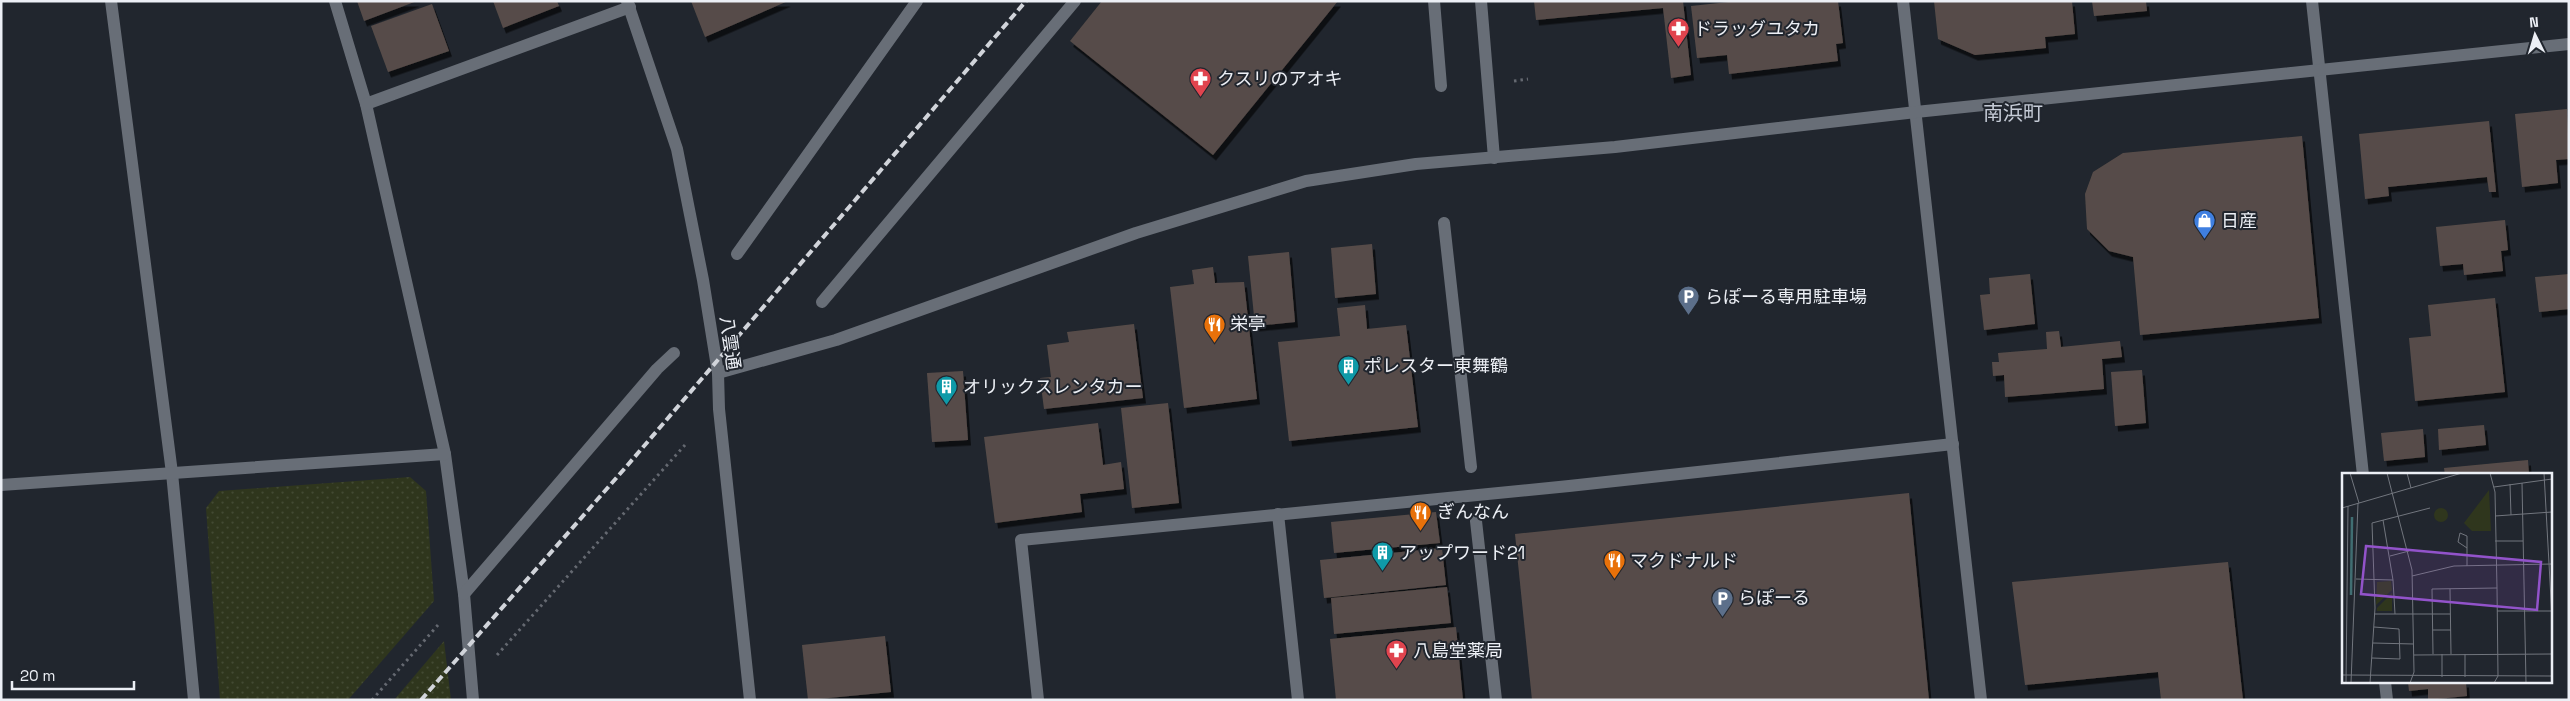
<svg xmlns="http://www.w3.org/2000/svg" width="2570" height="701" viewBox="0 0 2570 701" font-family="'Space Grotesk','Noto Sans JP',sans-serif">
  <defs>
    <pattern id="park-dots" width="8" height="8" patternUnits="userSpaceOnUse" patternTransform="scale(1.25)"><rect width="8" height="8" fill="#2f361d"/><path d="M2 2h.1M6 6h.1" fill="none" stroke="#434a33" stroke-width="1.8" stroke-linecap="round"/></pattern>
    <filter id="shadow"><feDropShadow dx="3" dy="5.5" stdDeviation="0" flood-color="#0009"/></filter>
  </defs>
  <rect width="100%" height="100%" fill="#21262e"/>
  <!-- park -->
  <g fill="url(#park-dots)">
    <path d="M410,477L426,491L434,601L348,700H220L206,508L219,491Z"/>
    <path d="M444,641L451,700H394Z"/>
  </g>
  <!-- building -->
  <g fill="#574c48" filter="url(#shadow)">
    <path d="M357,1H417L364,21Z"/>
    <path d="M493,1H557L559,6L503,28Z"/>
    <path d="M691,1H788L705,37Z"/>
    <path d="M1102,1H1338L1213,155L1070,41Z"/>
    <path d="M1534,1H1683L1691,75L1671,78L1663,8L1536,20Z"/>
    <path d="M1738,1H1838L1843,43L1836,44L1838,61L1729,74L1727,55L1697,58L1691,6Z"/>
    <path d="M1934,1H2072L2075,34L2045,37L2046,48L1975,55L1938,39Z"/>
    <path d="M2092,1H2146L2147,11L2094,16Z"/>
    <path d="M432,4L449,51L388,72L371,26Z"/>
    <path d="M2567,109L2569,159L2556,160L2558,183L2522,187L2515,114Z"/>
    <path d="M2489,121L2496,192H2489L2487,177L2388,187L2389,196L2365,199L2359,134Z"/>
    <path d="M2302,136L2319,318L2140,335L2133,257L2109,251L2087,229L2085,194L2093,172L2123,153Z"/>
    <path d="M2505,220L2508,250L2501,251L2503,271L2464,275L2463,264L2440,266L2436,227Z"/>
    <path d="M1372,244L1376,294L1335,298L1331,248Z"/>
    <path d="M1289,252L1295,322L1255,326L1248,256Z"/>
    <path d="M1213,267L1215,283L1244,282L1257,399L1184,408L1170,287L1194,284L1192,270Z"/>
    <path d="M2030,274L2035,324L1984,330L1980,295L1990,294L1989,278Z"/>
    <path d="M2569,274V309L2539,312L2535,277Z"/>
    <path d="M2495,298L2505,392L2415,401L2409,338L2431,336L2428,305Z"/>
    <path d="M1365,305L1367,329L1406,325L1418,427L1289,441L1278,342L1340,336L1337,308Z"/>
    <path d="M1134,324L1143,398L1044,409L1040,378L1051,377L1047,345L1069,342L1067,332Z"/>
    <path d="M2059,331L2061,347L2120,341L2122,357L2102,359L2104,389L2005,397L2004,375L1993,376L1992,362H1999L1998,353L2047,349L2046,332Z"/>
    <path d="M2142,370L2146,423L2115,426L2111,372Z"/>
    <path d="M963,371L968,440L932,442L927,373Z"/>
    <path d="M1168,403L1179,503L1132,508L1121,408Z"/>
    <path d="M1098,423L1103,465L1121,462L1124,489L1080,494L1082,512L995,523L984,437Z"/>
    <path d="M2484,425L2486,445L2439,450L2438,429Z"/>
    <path d="M2423,429L2425,457L2384,461L2381,433Z"/>
    <path d="M2528,460L2529,475H2445L2444,468Z"/>
    <path d="M1909,493L1929,700H1532L1515,534Z"/>
    <path d="M1436,512L1440,543L1334,553L1331,522Z"/>
    <path d="M1442,548L1446,585L1324,598L1320,560Z"/>
    <path d="M2228,562L2243,700H2161L2158,672L2025,685L2012,582Z"/>
    <path d="M1447,587L1451,623L1334,634L1331,598Z"/>
    <path d="M1456,627L1463,700H1336L1330,639Z"/>
    <path d="M885,636L891,692L808,700L802,645Z"/>
    <path d="M2408,682H2466L2467,696L2428,700V689L2409,691Z"/>
  </g>
  <g fill="none" stroke-linecap="round" stroke-linejoin="round">
    <!-- path -->
    <g stroke="#656971" stroke-width="3" stroke-dasharray="2.5 4" stroke-linecap="butt">
      <path d="M1514,81L1528,79"/>
      <path d="M497,655L685,445"/>
      <path d="M372,700L438,625"/>
    </g>
    <!-- minor -->
    <g stroke="#686e77" stroke-width="12">
      <path d="M111,1L172,473L194,700"/>
      <path d="M335,1L366,104L445,454L464,594L473,700"/>
      <path d="M627,1L677,149L703,280L718,373L719,409L750,700"/>
      <path d="M1434,1L1441,86"/>
      <path d="M1481,1L1494,158"/>
      <path d="M1903,1L1981,700"/>
      <path d="M2312,1L2363,475"/>
      <path d="M366,104L630,7"/>
      <path d="M1444,223L1471,467"/>
      <path d="M737,254L917,1"/>
      <path d="M822,302L1075,1"/>
      <path d="M718,373L836,340L1136,233L1306,181L1416,164L1615,147L1916,112L2569,44"/>
      <path d="M1,485L445,454"/>
      <path d="M1278,514L1298,700"/>
      <path d="M1476,521L1496,700"/>
      <path d="M464,594L657,369L674,353"/>
      <path d="M2385,682L2387,700"/>
      <path d="M1038,700L1021,540L1569,486L1953,444"/>
    </g>
    <!-- rail -->
    <path stroke="#d1d4da" stroke-width="4" stroke-dasharray="8 4" stroke-linecap="butt" d="M421,700L626,467L1026,1"/>
  </g>
  <!-- icons -->
  <defs>
    <symbol id="pharmacy-pin" viewBox="-11 -11 22 30"><path d="M0 17L-7.5 6A9.5 9.5 0 1 1 7.5 6Z" fill="#e0444e" stroke="#21262e"/><path d="M-2-6h4v4h4v4h-4v4h-4v-4h-4v-4h4Z" fill="#fff"/></symbol>
    <symbol id="shop-pin" viewBox="-11 -11 22 30"><path d="M0 17L-7.5 6A9.5 9.5 0 1 1 7.5 6Z" fill="#3f7fe0" stroke="#21262e"/><path d="M-5-2.5h2.3a2.7 3.5 0 0 1 5.4 0H5L5.5 6h-11ZM-1.5-2.5h3a1.5 2.3 0 0 0-3 0Z" fill="#fff"/></symbol>
    <symbol id="parking-pin" viewBox="-11 -11 22 30"><path d="M0 17L-7.5 6A9.5 9.5 0 1 1 7.5 6Z" fill="#5c6f8a" stroke="#21262e"/><path d="M-3.5-5.5H1a3.5 3.5 0 0 1 0 7H-1V5.5H-3.5ZM-1-3.4V-.6H.8a1.4 1.4 0 0 0 0-2.8Z" fill="#fff"/></symbol>
    <symbol id="restaurant-pin" viewBox="-11 -11 22 30"><path d="M0 17L-7.5 6A9.5 9.5 0 1 1 7.5 6Z" fill="#e8710a" stroke="#21262e"/><path d="M-5-6h1v4h1v-4h1v4h1v-4h1v5L-1.5 .5V6h-2V.5L-5-1ZM5-6V6H3V1.5H1.5Q1.5-4 5-6Z" fill="#fff"/></symbol>
    <symbol id="building-pin" viewBox="-11 -11 22 30"><path d="M0 17L-7.5 6A9.5 9.5 0 1 1 7.5 6Z" fill="#0f9aa8" stroke="#21262e"/><path d="M-4-6H4V6H1V3H-1V6H-4ZM-2.5-4.3h1.7v1.8h-1.7ZM.8-4.3h1.7v1.8H.8ZM-2.5-1h1.7V.8h-1.7ZM.8-1h1.7V.8H.8Z" fill="#fff"/></symbol>
  </defs>
  <g fill-rule="evenodd">
    <use href="#pharmacy-pin" x="1666" y="16" width="25" height="34"/>
    <use href="#pharmacy-pin" x="1188" y="66" width="25" height="34"/>
    <use href="#shop-pin" x="2192" y="208" width="25" height="34"/>
    <use href="#parking-pin" x="1676" y="284" width="25" height="34"/>
    <use href="#restaurant-pin" x="1202" y="312" width="25" height="34"/>
    <use href="#building-pin" x="1336" y="354" width="25" height="34"/>
    <use href="#building-pin" x="934" y="374" width="25" height="34"/>
    <use href="#restaurant-pin" x="1408" y="500" width="25" height="34"/>
    <use href="#building-pin" x="1370" y="540" width="25" height="34"/>
    <use href="#restaurant-pin" x="1602" y="548" width="25" height="34"/>
    <use href="#parking-pin" x="1710" y="586" width="25" height="34"/>
    <use href="#pharmacy-pin" x="1384" y="638" width="25" height="34"/>
  </g>
  <g text-anchor="middle" stroke-width="4" stroke-linejoin="round" paint-order="stroke">
    <!-- poi labels -->
    <g font-size="18" fill="#eceff5" stroke="#21262e" text-anchor="start">
      <text x="1694" y="35">ドラッグユタカ</text>
      <text x="1217" y="85">クスリのアオキ</text>
      <text x="2221" y="227">日産</text>
      <text x="1705" y="303">らぽーる専用駐車場</text>
      <text x="1230" y="330">栄亭</text>
      <text x="1364" y="372">ポレスター東舞鶴</text>
      <text x="963" y="393">オリックスレンタカー</text>
      <text x="1437" y="518">ぎんなん</text>
      <text x="1399" y="559">アップワード21</text>
      <text x="1630" y="567">マクドナルド</text>
      <text x="1738" y="604">らぽーる</text>
      <text x="1413" y="657">八島堂薬局</text>
    </g>
    <!-- street labels -->
    <g font-size="18" fill="#eceff5" stroke="#21262e">
      <text transform="translate(730 343) rotate(82)" y="6">八雲通</text>
    </g>
    <!-- quarter labels -->
    <g font-size="20" fill="#c5cbd6" stroke="#21262e">
      <text x="2013" y="120">南浜町</text>
    </g>
  </g>
  <!-- overview -->
  <g transform="translate(2342 473)">
    <rect width="210" height="210" fill="#21262e"/>
    <path d="M147,17L149,58H130L122,50ZM92 42a7 7 0 1 1 14 0a7 7 0 1 1-14 0ZM49,108L50,117L34,132L35,109ZM50,120V138H35V135Z" fill="#2f361d"/>
    <path fill="none" stroke="#406e72" stroke-width="2.5" d="M9,122L10,44"/>
    <path fill="none" stroke="#72767e" stroke-width="1" d="M8,0L17,30M45,0L70,97L72,199L68,210M65,0L69,15M148,0L153,19L155,115L156,203L152,210M202,0L210,145M180,10L184,210M168,11L169,42M152,14L210,6M0,35L120,0M153,43L210,39M41,47L51,107L53,141M153,68H181M125,75L116,69L118,60L125,63V93M48,83L67,78M70,103L112,93L210,91M14,106L51,107M108,116L109,181M155,138H210M32,141H108M91,157H109M31,170L72,171M91,181L90,116L155,115M100,181V204M72,182L210,181M30,185L58,186L57,156L32,154M0,202L210,203M123,204V181M4,210L6,33M9,210L16,30M28,210L33,135L30,50L88,35"/>
    <path fill="#9253ca" fill-opacity="0.15" stroke="#9253ca" stroke-width="2.5" d="M24,73L199,89L195,137L19,121Z"/>
    <rect width="210" height="210" fill="none" stroke="#eceff5" stroke-width="2.5"/>
  </g>
  <!-- border -->
  <rect width="2570" height="701" fill="none" stroke="#eceff5" stroke-width="5"/>
  <!-- north arrow -->
  <g transform="translate(2535 35) rotate(355)" stroke="#21262e" stroke-width="4" paint-order="stroke">
  <path d="M0-4L9 19L0 12L-9 19Z" fill="#eceff5"/>
  <text y="-8" font-size="14" font-weight="bold" text-anchor="middle" fill="#eceff5">N</text>
  </g>
  <!-- scale -->
  <path d="M12 681v8h122v-8" fill="none" stroke="#eceff5" stroke-width="2.5"/>
  <text x="20" y="681" font-size="15" fill="#eceff5" stroke="#21262e" stroke-width="4" paint-order="stroke">20 m</text>
</svg>
